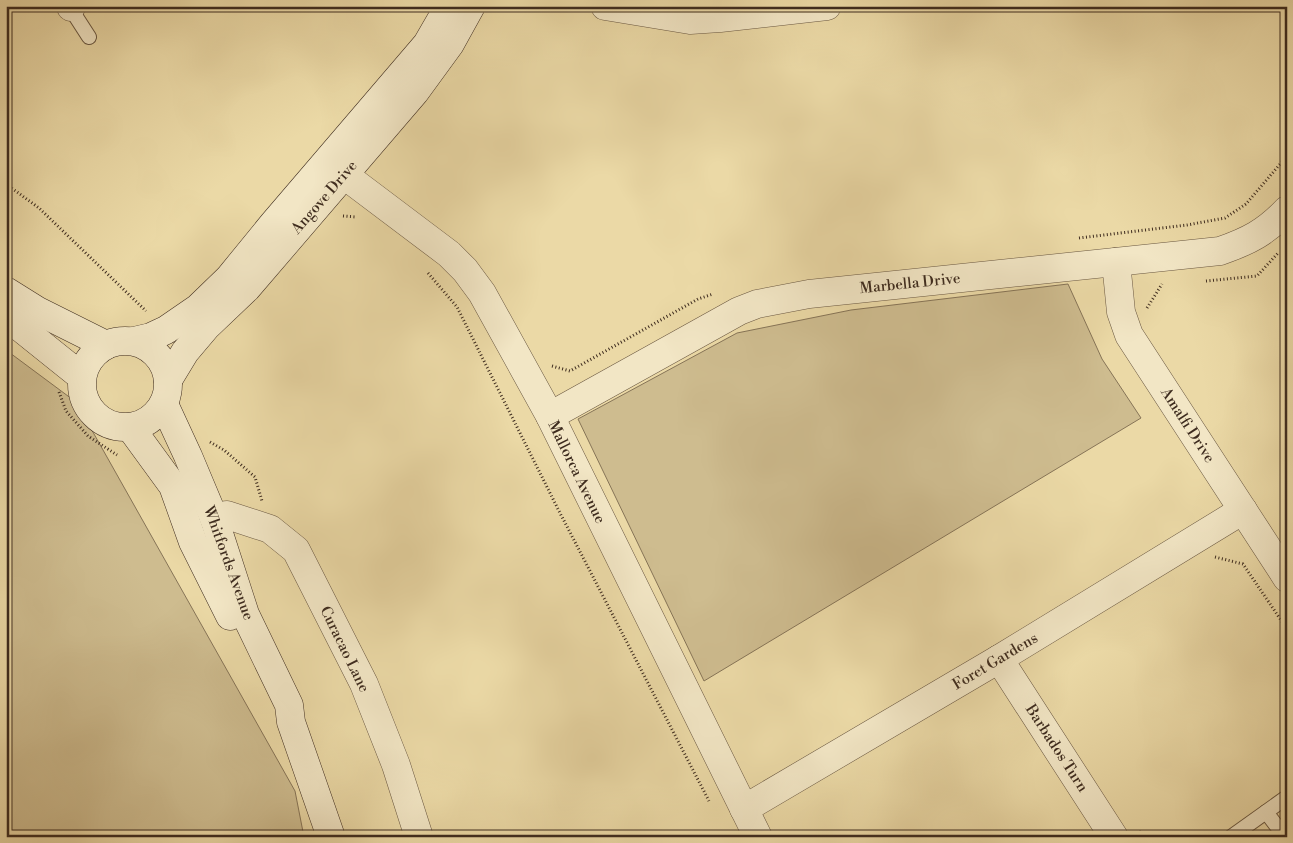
<svg xmlns="http://www.w3.org/2000/svg" width="1293" height="843" viewBox="0 0 1293 843" font-family="'Libre Bodoni',serif">
  <rect width="100%" height="100%" fill="#ebd9a6"/>
  <filter id="stains"><feTurbulence type="fractalNoise" baseFrequency=".004" numOctaves="4"/><feColorMatrix values="0 0 0 0 .2 0 0 0 0 .09 0 0 0 0 .02 0 0 0 .5 -.17"/></filter>
  <radialGradient id="worn" r=".72"><stop offset=".6" stop-color="#630" stop-opacity="0"/><stop offset="1" stop-color="#630" stop-opacity=".3"/></radialGradient>
  <!-- green -->
  <g fill="#cebc8f" stroke="#867457">
    <path d="M1068,284L1102,359L1141,418L704,681L578,419L737,333L851,310Z"/>
    <path d="M6,350L76,402L295,791L304,837H6Z"/>
  </g>
  <g fill="none" stroke-linecap="round" stroke-linejoin="round">
    <defs>
      <g id="lane">
        <path d="M69,6L89,37"/>
        <path d="M1266,812L1285,837"/>
        <path d="M1231,837L1287,797"/>
      </g>
      <g id="street">
        <path d="M605,6L690,20L720,18L827,6"/>
        <path d="M71,7V6"/>
        <path d="M327,162L449,254L465,270L482,293L550,416L758,837"/>
        <path d="M1116,262L1121,312L1129,335L1287,578"/>
        <path d="M550,416L739,311L757,304L809,294L1220,251C1249,241 1266,232 1287,210"/>
        <path d="M214,518L227,515L270,529L296,550L364,684L396,765L419,837"/>
        <path d="M999,659L1114,837"/>
        <path d="M744,809L999,659L1243,510"/>
      </g>
      <g id="secondary">
        <path d="M6,291L38,311L106,345"/>
        <path d="M6,316L82,377"/>
        <circle cx="125" cy="384" r="43"/>
        <path d="M134,341L151,337L166,330L198,308L229,278L273,224L427,44L449,6"/>
        <path d="M168,380L185,352L207,326L247,288L415,92L450,44L471,6"/>
        <path d="M164,404L188,456L214,518L245,614L289,705L291,722L331,837"/>
        <path d="M130,427L173,486L193,542L230,616"/>
      </g>
    </defs>
    <!-- lane casing -->
    <use href="#lane" stroke="#695741" stroke-width="16"/>
    <!-- street casing -->
    <use href="#street" stroke="#695741" stroke-width="29"/>
    <!-- secondary casing -->
    <use href="#secondary" stroke="#3e2c1f" stroke-width="29"/>
    <!-- path -->
    <g stroke="#3e2c1f" stroke-width="3" stroke-dasharray="1 2.5" stroke-linecap="butt">
      <path d="M6,184L39,208L146,311"/>
      <path d="M343,216L356,217"/>
      <path d="M1079,238L1187,225L1225,218L1246,204L1287,156"/>
      <path d="M428,273L457,307L560,513L709,801"/>
      <path d="M1206,281L1257,276L1279,252"/>
      <path d="M1147,308L1162,284"/>
      <path d="M552,366L570,371L698,299L713,294"/>
      <path d="M59,392L66,411L88,436L117,455"/>
      <path d="M210,442L224,450L255,477L262,501"/>
      <path d="M1215,557L1243,564L1287,629"/>
      <path d="M1139,831L1143,837"/>
    </g>
    <!-- lane -->
    <use href="#lane" stroke="#f2e6c5" stroke-width="14"/>
    <!-- street -->
    <use href="#street" stroke="#f2e6c5" stroke-width="28"/>
    <!-- secondary -->
    <use href="#secondary" stroke="#f2e6c5" stroke-width="28"/>
  </g>
  <g text-anchor="middle" stroke-width="4.5" stroke-linejoin="round" paint-order="stroke">
    <!-- street labels -->
    <g font-size="15" fill="#3e2c1f" stroke="#f2e6c5">
      <text transform="translate(324 197) rotate(-49)" y="5">Angove Drive</text>
      <text transform="translate(910 283) rotate(-6)" y="5">Marbella Drive</text>
      <text transform="translate(1188 425) rotate(57)" y="5">Amalfi Drive</text>
      <text transform="translate(577 472) rotate(64)" y="5">Mallorca Avenue</text>
      <text transform="translate(229 563) rotate(70)" y="5">Whitfords Avenue</text>
      <text transform="translate(345 649) rotate(64)" y="5">Curacao Lane</text>
      <text transform="translate(995 661) rotate(-31)" y="5">Foret Gardens</text>
      <text transform="translate(1057 748) rotate(57)" y="5">Barbados Turn</text>
    </g>
  </g>
  <!-- margin -->
  <rect width="1293" height="843" fill="none" stroke="#ebd9a6" stroke-width="25"/>
  <rect x="8" y="8" width="1278" height="828" fill="none" stroke="#3e2c1f" stroke-width="2.5"/>
  <rect x="12" y="12" width="1268" height="818" fill="none" stroke="#3e2c1f"/>
  <rect width="100%" height="100%" filter="url(#stains)"/>
  <rect width="100%" height="100%" fill="url(#worn)"/>
</svg>
